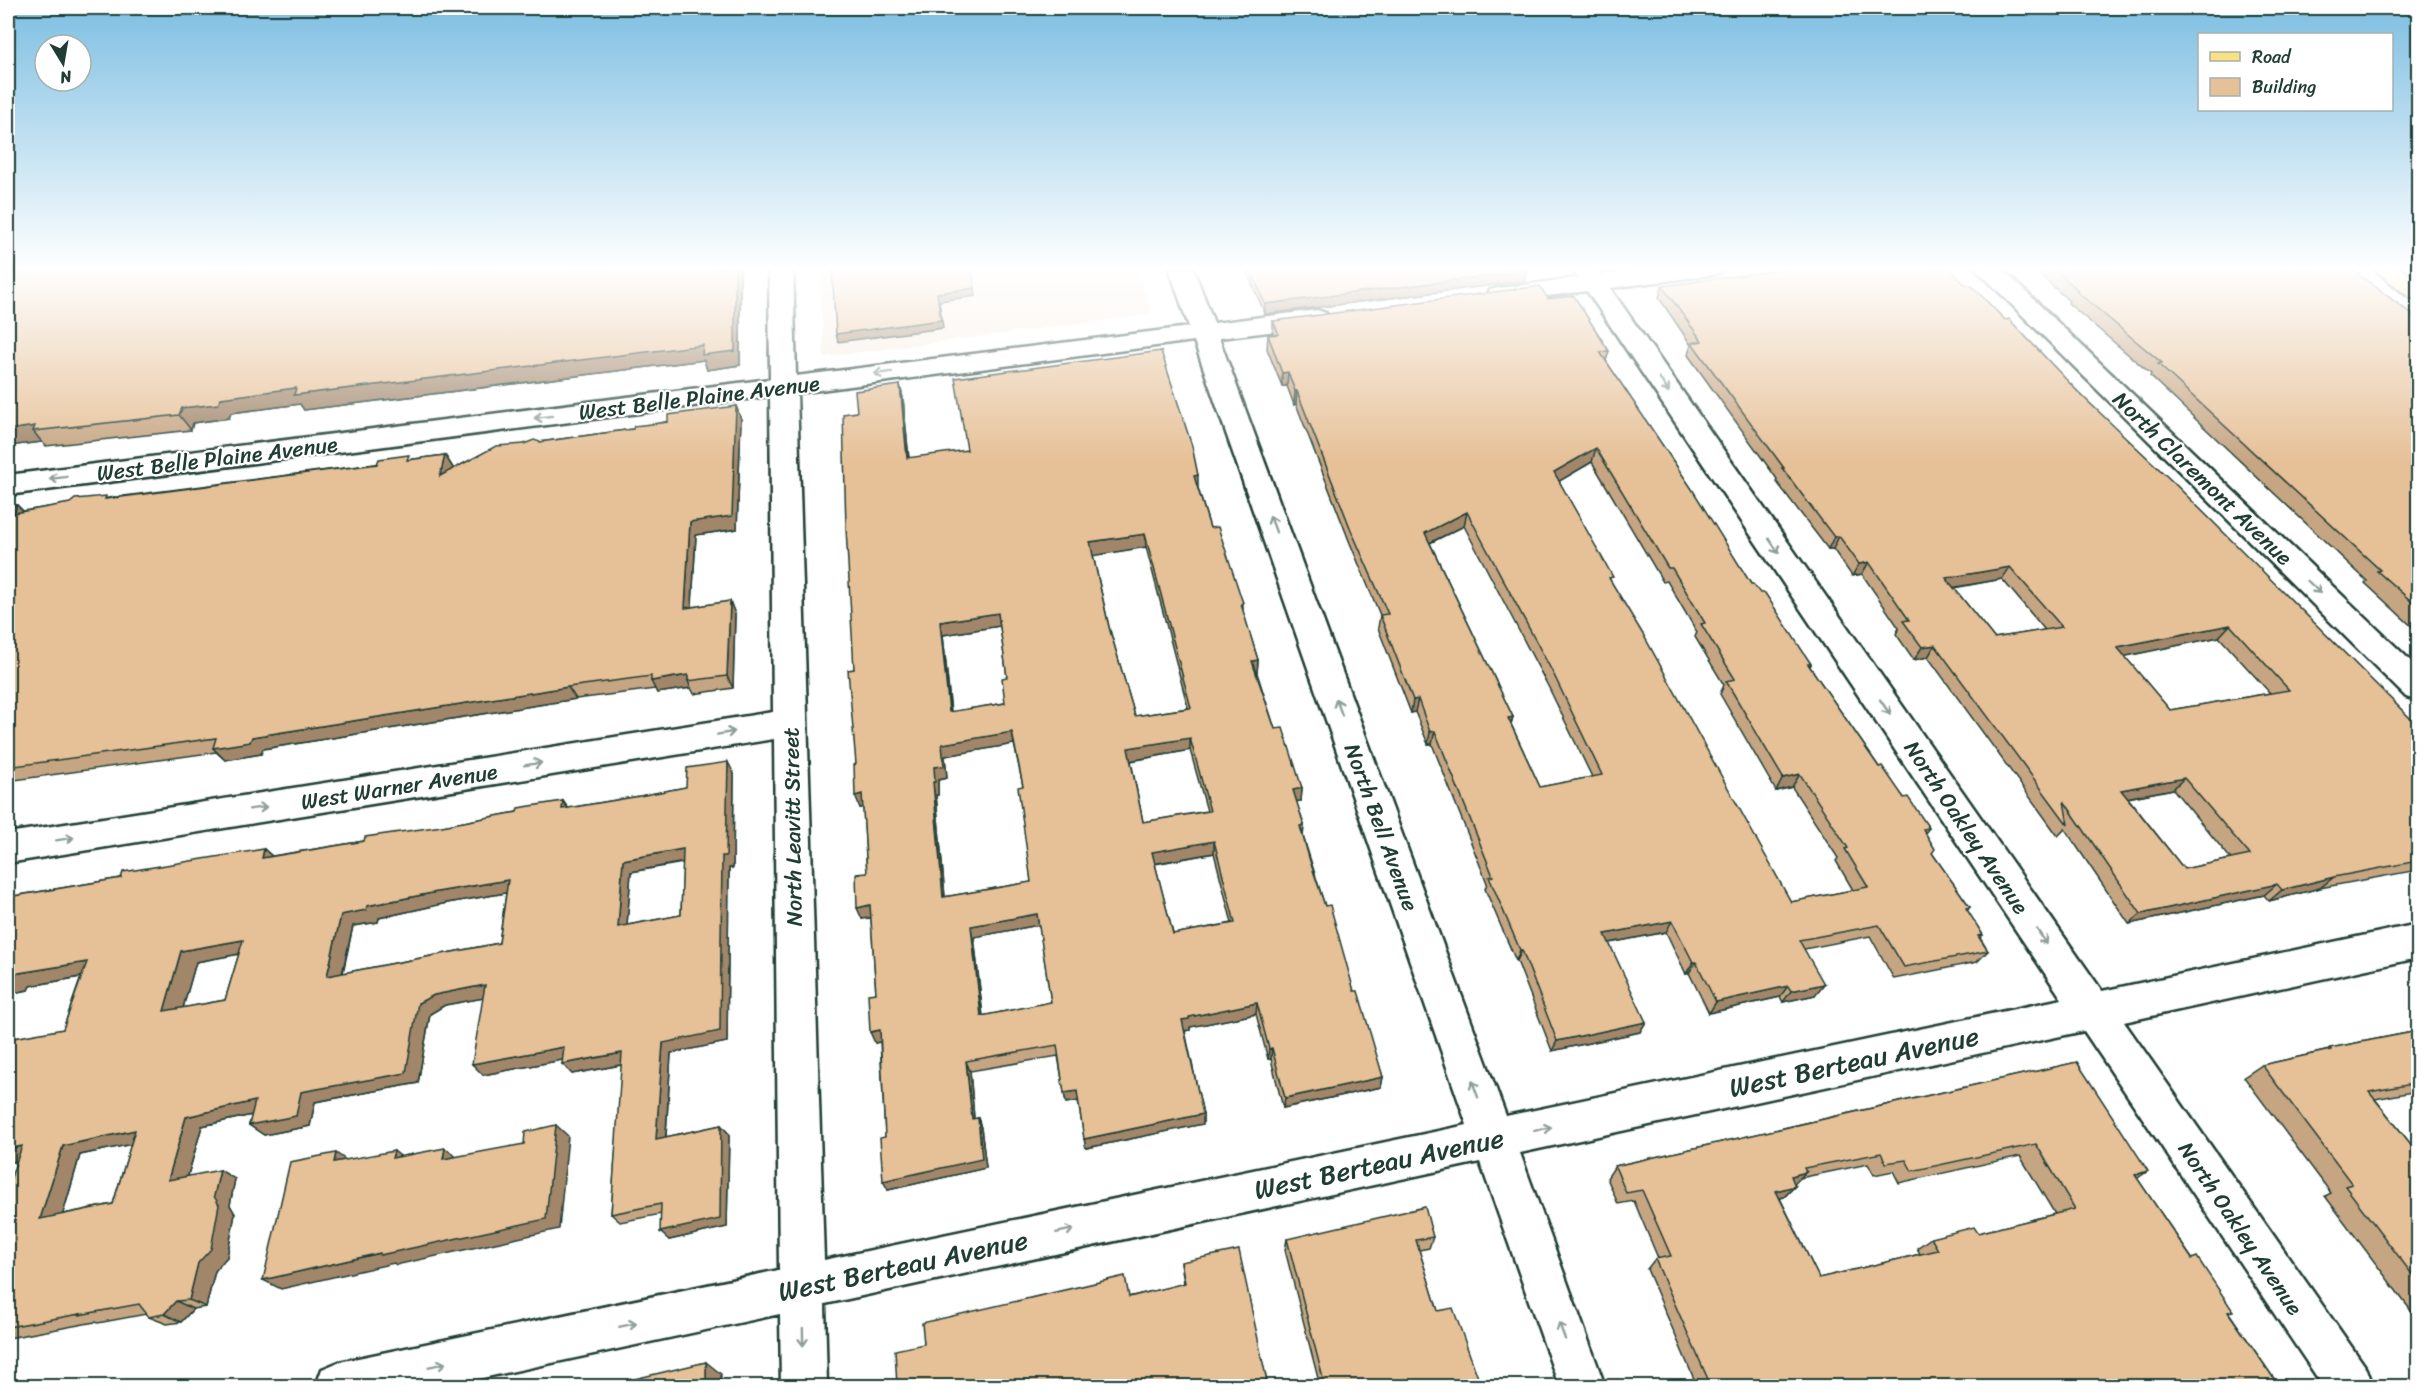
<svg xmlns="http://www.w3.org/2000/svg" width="2426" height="1394" viewBox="0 0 2426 1394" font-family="Sriracha,sans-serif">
  <rect width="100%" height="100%" fill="#fff"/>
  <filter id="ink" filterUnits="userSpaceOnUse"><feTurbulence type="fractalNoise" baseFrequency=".0167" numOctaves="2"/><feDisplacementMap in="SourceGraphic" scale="12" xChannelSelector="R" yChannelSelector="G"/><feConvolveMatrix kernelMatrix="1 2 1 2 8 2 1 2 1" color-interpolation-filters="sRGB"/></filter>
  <g filter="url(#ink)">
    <!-- built -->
    <path fill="#f8ece0" d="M819,268H1137L1152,314L824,357Z"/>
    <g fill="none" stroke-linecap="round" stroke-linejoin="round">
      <defs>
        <g id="minor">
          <path d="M769,268H793L796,376L1189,327L1169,268H1193L1214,323L1317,310L1326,313L1330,318L1326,323L1317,326L1219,338L1506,1116L2062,999L1587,291L1499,302L1490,300L1487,295L1490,290L1499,288L1578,278L1572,268H1596L1601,275L1656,268H1723L1720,273L1711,275L1610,288L2102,991L2418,924V958L2124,1022L2367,1369L2373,1386H2323L2084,1031L1520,1153L1605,1386H1559L1480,1162L825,1304L827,1386H781L780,1314L445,1386H316L322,1369L339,1362L779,1270L774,739L8,863V833L773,712L770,396L8,495V475L770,379ZM1194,341L1467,1125L824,1260L797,393Z"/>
          <path d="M1975,268H2001L2418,668V701L2406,697Z"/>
        </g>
        <path id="major" d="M2373,268H2400L2418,281V299L2409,297Z"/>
      </defs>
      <!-- minor casing -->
      <use href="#minor" stroke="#1f3d34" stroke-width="5"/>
      <!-- major casing -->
      <use href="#major" stroke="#1f3d34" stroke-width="5"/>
      <!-- minor -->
      <use href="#minor" fill="#fff" fill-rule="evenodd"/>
      <!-- major -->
      <use href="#major" fill="#f9e181" fill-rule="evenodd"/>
    </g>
    <!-- wall -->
    <g fill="#c6a582" stroke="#1f3d34" stroke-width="1.5" fill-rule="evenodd">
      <path d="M8,268H740V365L707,370L704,360L304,410L300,404L231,413L229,418L193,423L191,430L46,446L42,442L8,446Z"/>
      <path d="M1245,268H1525L1527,271L1525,281L1265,314Z"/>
      <path d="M2037,268H2350L2418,319V632L2365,583L2367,581L2150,376L2151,374L2068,303L2069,301L2035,270Z"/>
      <path d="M1966,285L2005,320L2418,726V870L2320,888L2269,901L2264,895L2129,924L2065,829L2058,836L1928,657L1914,660L1896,634L1899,628L1862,574L1852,576L1833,549H1828L1776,481L1777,479L1688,355L1691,345L1659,298L1662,286ZM2002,579L2045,630L1994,638L1954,588ZM2219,637L2270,693L2170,710L2124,656ZM2173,789L2231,859L2184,869L2128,798Z"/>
      <path d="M1548,299L1609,351L1606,361L1751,584L1811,664L1810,667L1879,767L1929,828L1925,833L1932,853L1970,907L1967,911L1983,935L1980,938L1988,951L1977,962L1894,979L1870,936L1804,949L1815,995L1783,1002L1780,997L1709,1013L1689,973L1686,974L1666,932L1609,943L1640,1032L1552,1051L1517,961H1516L1485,889L1487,883L1432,744H1428L1415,712L1411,713L1378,628L1380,615L1350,543L1296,404L1294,405L1287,386H1282L1267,349L1268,335H1273V321ZM1592,462L1663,582L1667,581L1697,632L1695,637L1724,685L1720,694L1776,791L1792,787L1838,858L1836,861L1853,890L1791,902L1611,582L1559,481ZM1464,526L1549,688L1592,777L1540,787L1511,724L1513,717L1430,543Z"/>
      <path d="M900,385L903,398L909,458L1198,488L1210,528L1243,603V612L1258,660L1257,673L1275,729L1302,788L1301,801H1296L1304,825L1303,836L1325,906L1383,1077L1381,1087L1283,1108L1271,1059H1268L1256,1014L1190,1027V1030L1185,1031L1203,1114V1124L1086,1148L1078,1101L1066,1103L1058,1056L970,1071L974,1119L978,1118L981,1128L986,1168L888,1190L880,1042L875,1043L876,993L871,918L862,919L867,873L863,807L860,808L856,764L854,669L857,412ZM1146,547L1188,708L1135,716L1109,627L1093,555ZM1000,626L1007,677L1005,703L951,712L943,635ZM1014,744L1023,786L1031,882L945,897L936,795H938V780L947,778L945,756ZM1190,750L1207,811L1143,822L1131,761ZM1214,853L1232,923L1173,934L1155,864ZM1039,925L1051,1002L983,1016L974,937Z"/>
      <path d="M736,406L741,419L737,529L696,535L692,607L735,614L733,688L694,694L691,688L657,693L655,689L576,699L263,749L261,754L225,760L216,752L8,781V506L17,505L23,511L108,498L445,455L453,468L452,470L524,444L633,429Z"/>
      <path d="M734,774L733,868H729L727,1042L671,1053L666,1137L721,1125L729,1134L727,1227L669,1240L661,1214L620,1222L611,1214L622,1065L572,1074L562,1060L483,1075V998L445,1005L430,1014L418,1083L315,1102L310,1126L264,1135L249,1125L252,1115L202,1126L188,1176L235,1179L230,1205L235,1214L227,1257L215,1271L206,1307L193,1309L181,1322L167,1324L149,1317L146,1314L98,1323L95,1322L8,1338V1186L17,1161L8,1163L63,1029L81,977L30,986L28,990L8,994V897L121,878L264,849L272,856L364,841L517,812L563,801L568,808L640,796L686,787ZM683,863L681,915L627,925L631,872ZM506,893L499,943L343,973L353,926L378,922L379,918L447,903ZM239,954L225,1000L183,1008L196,962ZM131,1144L113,1204L63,1214L80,1155Z"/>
      <path d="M2418,1031V1091L2375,1099L2418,1153V1310L2412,1312L2325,1196L2331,1193L2244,1077L2262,1065L2325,1051L2330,1048Z"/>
      <path d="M2077,1062L2137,1178L2279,1386H1697L1647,1269L1655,1259L1658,1258L1634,1201L1618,1204L1607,1178L1615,1166ZM2020,1156L2055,1214L1978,1233L1931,1238L1917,1248L1920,1254L1819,1278L1780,1198L1784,1197L1795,1186L1794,1184L1800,1178L1868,1164L1874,1175L1893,1171L1899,1183Z"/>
      <path d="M1433,1237L1429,1248L1419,1250L1438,1311L1481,1386H1320L1285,1250L1287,1239Z"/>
      <path d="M1181,1262L1268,1386L924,1344L1184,1284Z"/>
    </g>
    <!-- shaded-wall -->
    <g fill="#a1866a" stroke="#1f3d34" stroke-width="1.5">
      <path d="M735,268H740V365L707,370L704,360L304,410L300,404L231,413L229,418L193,423L191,430L179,415L182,408Z"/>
      <path d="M1527,271L1525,281L1265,314V304Z"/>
      <path d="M975,288L976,296L939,301L943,328L838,342L836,334L937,293Z"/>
      <path d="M1288,372L1287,386H1282V373Z"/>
      <path d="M900,385L903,398L910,472L907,458Z"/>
      <path d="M1295,391H1297L1296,404L1294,405Z"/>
      <path d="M736,406L741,419L737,529L696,535L691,620L685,608L690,522Z"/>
      <path d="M35,426L33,431L42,442L8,446V430Z"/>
      <path d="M1596,448L1592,462L1551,486L1554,472Z"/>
      <path d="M445,455L453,468L448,489L440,476Z"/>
      <path d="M1198,475V488L1194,489V476Z"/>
      <path d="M17,505L30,518L14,513Z"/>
      <path d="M1467,512L1464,526L1423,546L1425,533Z"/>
      <path d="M1145,534L1146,547L1092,556L1090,542Z"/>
      <path d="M1839,536L1833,549H1828L1834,537Z"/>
      <path d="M1869,562L1862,574L1852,576L1859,564Z"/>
      <path d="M2010,567L2002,579L1939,590L1946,578Z"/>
      <path d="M730,601L735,614L733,688L727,676Z"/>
      <path d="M998,613L1000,626L943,635L952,725L949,712L940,622Z"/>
      <path d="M2230,625L2219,637L2107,660L2117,647Z"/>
      <path d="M1935,645L1928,657L1914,660L1922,647Z"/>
      <path d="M1258,660L1257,673L1252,674V661Z"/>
      <path d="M688,675V681L691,688L657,693L651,681Z"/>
      <path d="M568,687L576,699L263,749L261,754L225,760L213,748L252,737Z"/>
      <path d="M1418,699L1415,712L1411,713L1413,700Z"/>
      <path d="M1513,717L1509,730L1508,718Z"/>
      <path d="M1435,731L1432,744H1428L1430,732Z"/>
      <path d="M1012,732L1014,744L945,756L947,778L938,780V795H936L946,909L943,897L933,782L934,767L942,744Z"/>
      <path d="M1190,738V750L1129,761L1128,748Z"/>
      <path d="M728,762L734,774L733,868H729L727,1042L671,1053L665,1148L656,1139L663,1043L722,856Z"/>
      <path d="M1800,774L1792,787L1776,791L1783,778Z"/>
      <path d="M2184,778L2173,789L2110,801L2121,790Z"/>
      <path d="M1302,788L1301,801L1292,802L1293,790Z"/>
      <path d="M862,794L866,807L860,808L855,796Z"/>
      <path d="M563,801L571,813L562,809Z"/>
      <path d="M1304,825L1303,837L1300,826Z"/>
      <path d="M1214,841V853L1152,864V852Z"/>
      <path d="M264,849L277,861L262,858Z"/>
      <path d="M683,849L690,861L631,872L626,938L618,927L623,860Z"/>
      <path d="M2334,877L2320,888L2269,901L2282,890Z"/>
      <path d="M508,880L517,891L447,903L379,918L378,922L353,926L339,987L327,976L341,915L367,906L437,892Z"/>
      <path d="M2277,884L2264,895L2129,924L2141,914Z"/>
      <path d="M870,905L875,917L862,919L857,908Z"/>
      <path d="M1037,914L1039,925L974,937L984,1027L981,1016L971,926Z"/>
      <path d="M1672,921L1666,932L1599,945L1605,934Z"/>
      <path d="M243,940L256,951L196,962L179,1022L164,1011L181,951Z"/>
      <path d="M1520,950H1522L1517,961H1516Z"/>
      <path d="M87,962L102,973L30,986L28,990L8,994V980L13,974Z"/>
      <path d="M1693,962H1696L1689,973L1686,974Z"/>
      <path d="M1824,984L1815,995L1783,1002L1791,991Z"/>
      <path d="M485,985L495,996L445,1005L430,1014L418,1083L315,1102L310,1126L264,1135L249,1125L301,1092L418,1003L434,995Z"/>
      <path d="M1788,986L1780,997L1709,1013L1716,1002Z"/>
      <path d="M1257,1003L1256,1014L1190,1027V1030L1183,1031L1182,1020L1189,1017Z"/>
      <path d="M1646,1022L1640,1032L1552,1051L1557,1041Z"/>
      <path d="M880,1030L884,1041L875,1043L870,1032Z"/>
      <path d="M564,1047L573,1058L483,1075L472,1064Z"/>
      <path d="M1272,1048L1271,1059H1268L1269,1049Z"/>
      <path d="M622,1053L631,1063L572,1074L562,1064Z"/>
      <path d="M966,1061L970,1071L975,1129L972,1119Z"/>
      <path d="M1383,1077L1381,1087L1283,1108L1285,1098Z"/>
      <path d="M1077,1091L1079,1101L1066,1103L1064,1093Z"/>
      <path d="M255,1101L270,1111L202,1126L184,1189L168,1180L186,1117Z"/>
      <path d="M1203,1114V1124L1086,1148L1084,1139Z"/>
      <path d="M978,1118L981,1128L986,1168L888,1190L883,1181Z"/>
      <path d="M556,1125L568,1136L559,1229L396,1265L394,1263L281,1289L263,1280L380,1253Z"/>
      <path d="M721,1125L729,1134L727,1227L669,1240L660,1232Z"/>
      <path d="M135,1130L152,1140L80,1155L59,1227L40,1219L63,1146Z"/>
      <path d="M22,1146L41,1156L8,1163V1149Z"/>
      <path d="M445,1148L459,1159H443Z"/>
      <path d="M394,1151L408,1162L392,1158Z"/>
      <path d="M336,1153L352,1164L334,1162Z"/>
      <path d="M220,1170L235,1179L230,1205L235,1214L227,1257L215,1271L206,1307L189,1300Z"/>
      <path d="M2148,1171L2131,1183L2135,1175Z"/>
      <path d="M1806,1172L1795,1183L1780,1187L1791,1176Z"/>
      <path d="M1795,1186L1784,1197L1765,1202L1776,1191Z"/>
      <path d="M176,1301L193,1309L181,1322L164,1314Z"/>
      <path d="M706,1362L721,1374V1386H706Z"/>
    </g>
    <!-- building -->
    <g fill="#e6c097" stroke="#1f3d34" stroke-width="1.5" fill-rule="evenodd">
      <path d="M8,268H735V351L702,355L703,345L294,395L296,388L221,398L218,404L182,408L179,415L33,431L35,426L8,430Z"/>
      <path d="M832,268H971L975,288L937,293L941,320L836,334Z"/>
      <path d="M1250,268H1525L1527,271L1265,304Z"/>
      <path d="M1795,268H1949L1966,285H1971L2005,320L2009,319L2079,393L2174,483L2418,726V861L2334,877L2282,890L2277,884L2141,914L2064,801L2068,825L1935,645L1922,647L1903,621L1909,620L1869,562L1859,564L1839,536L1834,537L1782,468H1784L1692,343L1702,341L1662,286ZM2010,567L2062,627L1994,638L1946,578ZM2230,625L2289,690L2170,710L2117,647ZM2184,778L2250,855L2184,869L2121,790Z"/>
      <path d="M2053,268H2350L2418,319V607L2377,571L2380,570L2158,364L2162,363L2076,291L2078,290Z"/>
      <path d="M1540,286L1548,299L1574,296L1609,351L1600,352L1692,489L1751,584H1753L1760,593H1765L1811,664H1808L1879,767L1882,766L1904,798L1908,797L1929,828L1923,829L1935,849L1932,853L1970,907L1966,908L1983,935L1978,936L1988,951L1904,967L1879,925L1799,940L1824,984L1791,991L1788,986L1716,1002L1696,962H1693L1672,921L1605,934L1646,1022L1557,1041L1522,950H1520L1489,877L1493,876L1435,731L1430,732L1418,699L1413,700L1380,615L1388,614L1351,530L1297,391H1295L1288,372L1282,373L1268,335L1279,334L1273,321ZM1596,448L1668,568H1672L1705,623L1701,624L1735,679L1726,681L1783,778L1800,774L1848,848L1845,849L1868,887L1791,902L1644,636L1609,578L1613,577L1554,472ZM1467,512L1554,675L1602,775L1540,787L1508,718L1513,717L1425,533Z"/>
      <path d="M1161,351L1192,446L1198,475L1194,476L1210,528L1218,527L1243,603L1241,604L1258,660L1252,661L1275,729L1283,728L1302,788L1293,790L1304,825L1300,826L1310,861L1325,906L1330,905L1354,991H1358L1383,1077L1285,1098L1272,1048L1269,1049L1257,1003L1189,1017V1019L1182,1020L1203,1114L1084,1139L1077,1091L1064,1093L1057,1045L966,1061L972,1119L978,1118L982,1159L883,1181L880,1138L885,1137L880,1030L870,1032L868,994L876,993L870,905L857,908L856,874L867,873L862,794L855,796L854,765L856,764L848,670L854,669L846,528L843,414L857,412L855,391L900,385L907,458L967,450L955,378ZM1145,534L1191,708L1135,716L1109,627L1090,542ZM998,613L1007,677L1002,678L1005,703L949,712L940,622ZM1012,732L1023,786L1018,787L1031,882L943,897L933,782H935L934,767L944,766L942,744ZM1190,738L1210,811L1143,822L1128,748ZM1214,841L1235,923L1173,934L1152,852ZM1037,914L1051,1002L981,1016L971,926Z"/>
      <path d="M736,406L732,516L690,522L685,608L730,601L727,676L688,681V675L651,681V676L568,687L252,737L250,742L213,748L216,738L8,767V506L17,505L14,513L70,503L75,499L106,496L105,499L377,464L379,459L409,455L407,460L445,455L440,476L496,446L524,444L534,440L540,442L633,429L634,426L668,422V415Z"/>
      <path d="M728,762L726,856H722L720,1031L663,1043L656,1139L721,1125L720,1219L660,1232L661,1204L611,1214L622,1053L562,1064L564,1047L472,1064L485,985L434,995L418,1003L406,1073L301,1092L296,1116L249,1125L255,1101L186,1117L168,1180L220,1170L214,1196L219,1205L211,1249L198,1263L189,1300L176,1301L164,1314L149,1317L139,1304L79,1315L80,1314L8,1327V1186L22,1146L8,1149V1039L63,1029L87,962L13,974L11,979L8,980V897L121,878L123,872L264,849L262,858L364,841L365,837L442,826L517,812L518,808L563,801L562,809L640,796L686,787L687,768ZM683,849L681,915L618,927L623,860ZM508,880L499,943L327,976L341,915L366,910L367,906L437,892ZM243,940L225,1000L164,1011L181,951ZM135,1130L113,1204L40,1219L63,1146Z"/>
      <path d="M2418,1031V1083L2369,1092L2418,1153V1282L2345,1186L2352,1184L2262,1065L2331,1050L2330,1048Z"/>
      <path d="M2077,1062L2148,1171L2135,1175L2192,1259L2197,1257L2233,1311L2228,1312L2279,1386H1711L1655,1259L1671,1256L1642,1190L1626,1193L1615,1166ZM2036,1144L2075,1209L1978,1233L1974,1227L1931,1238L1938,1250L1819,1278L1776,1191L1795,1186L1791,1176L1806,1172L1804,1168L1881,1153L1886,1163L1906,1160L1912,1171Z"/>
      <path d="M556,1125L546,1219L380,1255V1253L263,1280L290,1162L336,1153L334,1162L394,1151L392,1158L445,1148L443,1159L524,1144L525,1132Z"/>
      <path d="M1425,1207L1433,1237L1416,1240L1438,1311L1453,1308L1481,1386H1325L1287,1239Z"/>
      <path d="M1239,1250L1268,1386H897L895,1350L924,1344L922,1323L1125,1276L1129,1297L1185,1283L1181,1262Z"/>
      <path d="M706,1362V1386H605Z"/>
    </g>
    <!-- one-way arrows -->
    <defs><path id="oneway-shaft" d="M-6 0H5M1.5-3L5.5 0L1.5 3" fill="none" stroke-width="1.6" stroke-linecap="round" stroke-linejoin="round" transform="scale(1.5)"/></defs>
    <g stroke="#8f9e9a">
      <use href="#oneway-shaft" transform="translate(883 373) rotate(173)"/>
      <use href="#oneway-shaft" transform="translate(1664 385) rotate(56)"/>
      <use href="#oneway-shaft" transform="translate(543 417) rotate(173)"/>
      <use href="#oneway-shaft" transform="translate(58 478) rotate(173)"/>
      <use href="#oneway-shaft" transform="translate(1273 524) rotate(-110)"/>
      <use href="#oneway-shaft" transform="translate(1774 546) rotate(56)"/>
      <use href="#oneway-shaft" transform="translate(2314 587) rotate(44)"/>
      <use href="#oneway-shaft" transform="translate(1339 707) rotate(-110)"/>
      <use href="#oneway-shaft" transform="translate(1885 707) rotate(56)"/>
      <use href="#oneway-shaft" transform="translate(726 733) rotate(-10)"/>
      <use href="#oneway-shaft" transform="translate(533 764) rotate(-9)"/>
      <use href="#oneway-shaft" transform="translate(258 808) rotate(-9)"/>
      <use href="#oneway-shaft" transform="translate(65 839) rotate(-9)"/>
      <use href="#oneway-shaft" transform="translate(2042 937) rotate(56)"/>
      <use href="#oneway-shaft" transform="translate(1475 1089) rotate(-110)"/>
      <use href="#oneway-shaft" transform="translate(1543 1129) rotate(-12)"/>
      <use href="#oneway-shaft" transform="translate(1065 1231) rotate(-12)"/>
      <use href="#oneway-shaft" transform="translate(628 1325) rotate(-12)"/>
      <use href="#oneway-shaft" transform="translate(1562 1331) rotate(-110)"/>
      <use href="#oneway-shaft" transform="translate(803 1337) rotate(89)"/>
      <use href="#oneway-shaft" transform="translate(437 1365) rotate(-12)"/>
    </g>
  </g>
  <!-- sky -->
  <linearGradient id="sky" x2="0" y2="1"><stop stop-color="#7dbee2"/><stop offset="0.58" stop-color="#fff"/><stop offset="1" stop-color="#fff" stop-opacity="0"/></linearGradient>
  <rect width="2426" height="463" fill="url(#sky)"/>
  <g text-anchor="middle" stroke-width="4.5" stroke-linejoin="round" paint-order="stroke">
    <!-- street labels -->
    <g font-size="22" fill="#1f3d34" stroke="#fff">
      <text transform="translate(699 397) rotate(-7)" y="8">West Belle Plaine Avenue</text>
      <text transform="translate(217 458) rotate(-7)" y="8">West Belle Plaine Avenue</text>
      <text transform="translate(2203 478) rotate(44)" y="8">North Claremont Avenue</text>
      <text transform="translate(399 786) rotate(-9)" y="8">West Warner Avenue</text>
      <text transform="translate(792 827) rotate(-91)" y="8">North Leavitt Street</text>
      <text transform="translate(1382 827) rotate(70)" y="8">North Bell Avenue</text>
      <text transform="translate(1967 827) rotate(56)" y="8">North Oakley Avenue</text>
      <text transform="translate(2241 1228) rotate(56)" y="8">North Oakley Avenue</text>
    </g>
    <!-- near-street labels -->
    <g font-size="27" fill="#1f3d34" stroke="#fff">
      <text transform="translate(1854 1062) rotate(-12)" y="9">West Berteau Avenue</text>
      <text transform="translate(1379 1164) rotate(-12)" y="9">West Berteau Avenue</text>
      <text transform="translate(903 1266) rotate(-12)" y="9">West Berteau Avenue</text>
    </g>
  </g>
  <!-- margin -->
  <rect width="2426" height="1394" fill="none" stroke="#fff" stroke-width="30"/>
  <rect x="15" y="15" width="2396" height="1364" fill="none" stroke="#1f3d34" stroke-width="2" filter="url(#ink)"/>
  <!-- legend -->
  <rect x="2198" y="33" width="195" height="78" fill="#ffffff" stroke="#a5b1ae" stroke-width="1.5"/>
  <rect x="2210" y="52" width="30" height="9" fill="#f9e181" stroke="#a5b1ae" stroke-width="1.5"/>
  <text x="2252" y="63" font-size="18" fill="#1f3d34">Road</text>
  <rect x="2210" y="78" width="30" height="18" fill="#e6c097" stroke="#a5b1ae" stroke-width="1.5"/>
  <text x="2252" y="93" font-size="18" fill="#1f3d34">Building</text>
  <!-- north arrow -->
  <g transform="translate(63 63) rotate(169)"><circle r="28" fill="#ffffff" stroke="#a5b1ae" stroke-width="1.5"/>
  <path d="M0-4.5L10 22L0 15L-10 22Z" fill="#1f3d34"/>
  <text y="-9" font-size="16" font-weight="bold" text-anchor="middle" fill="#1f3d34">N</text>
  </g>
</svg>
